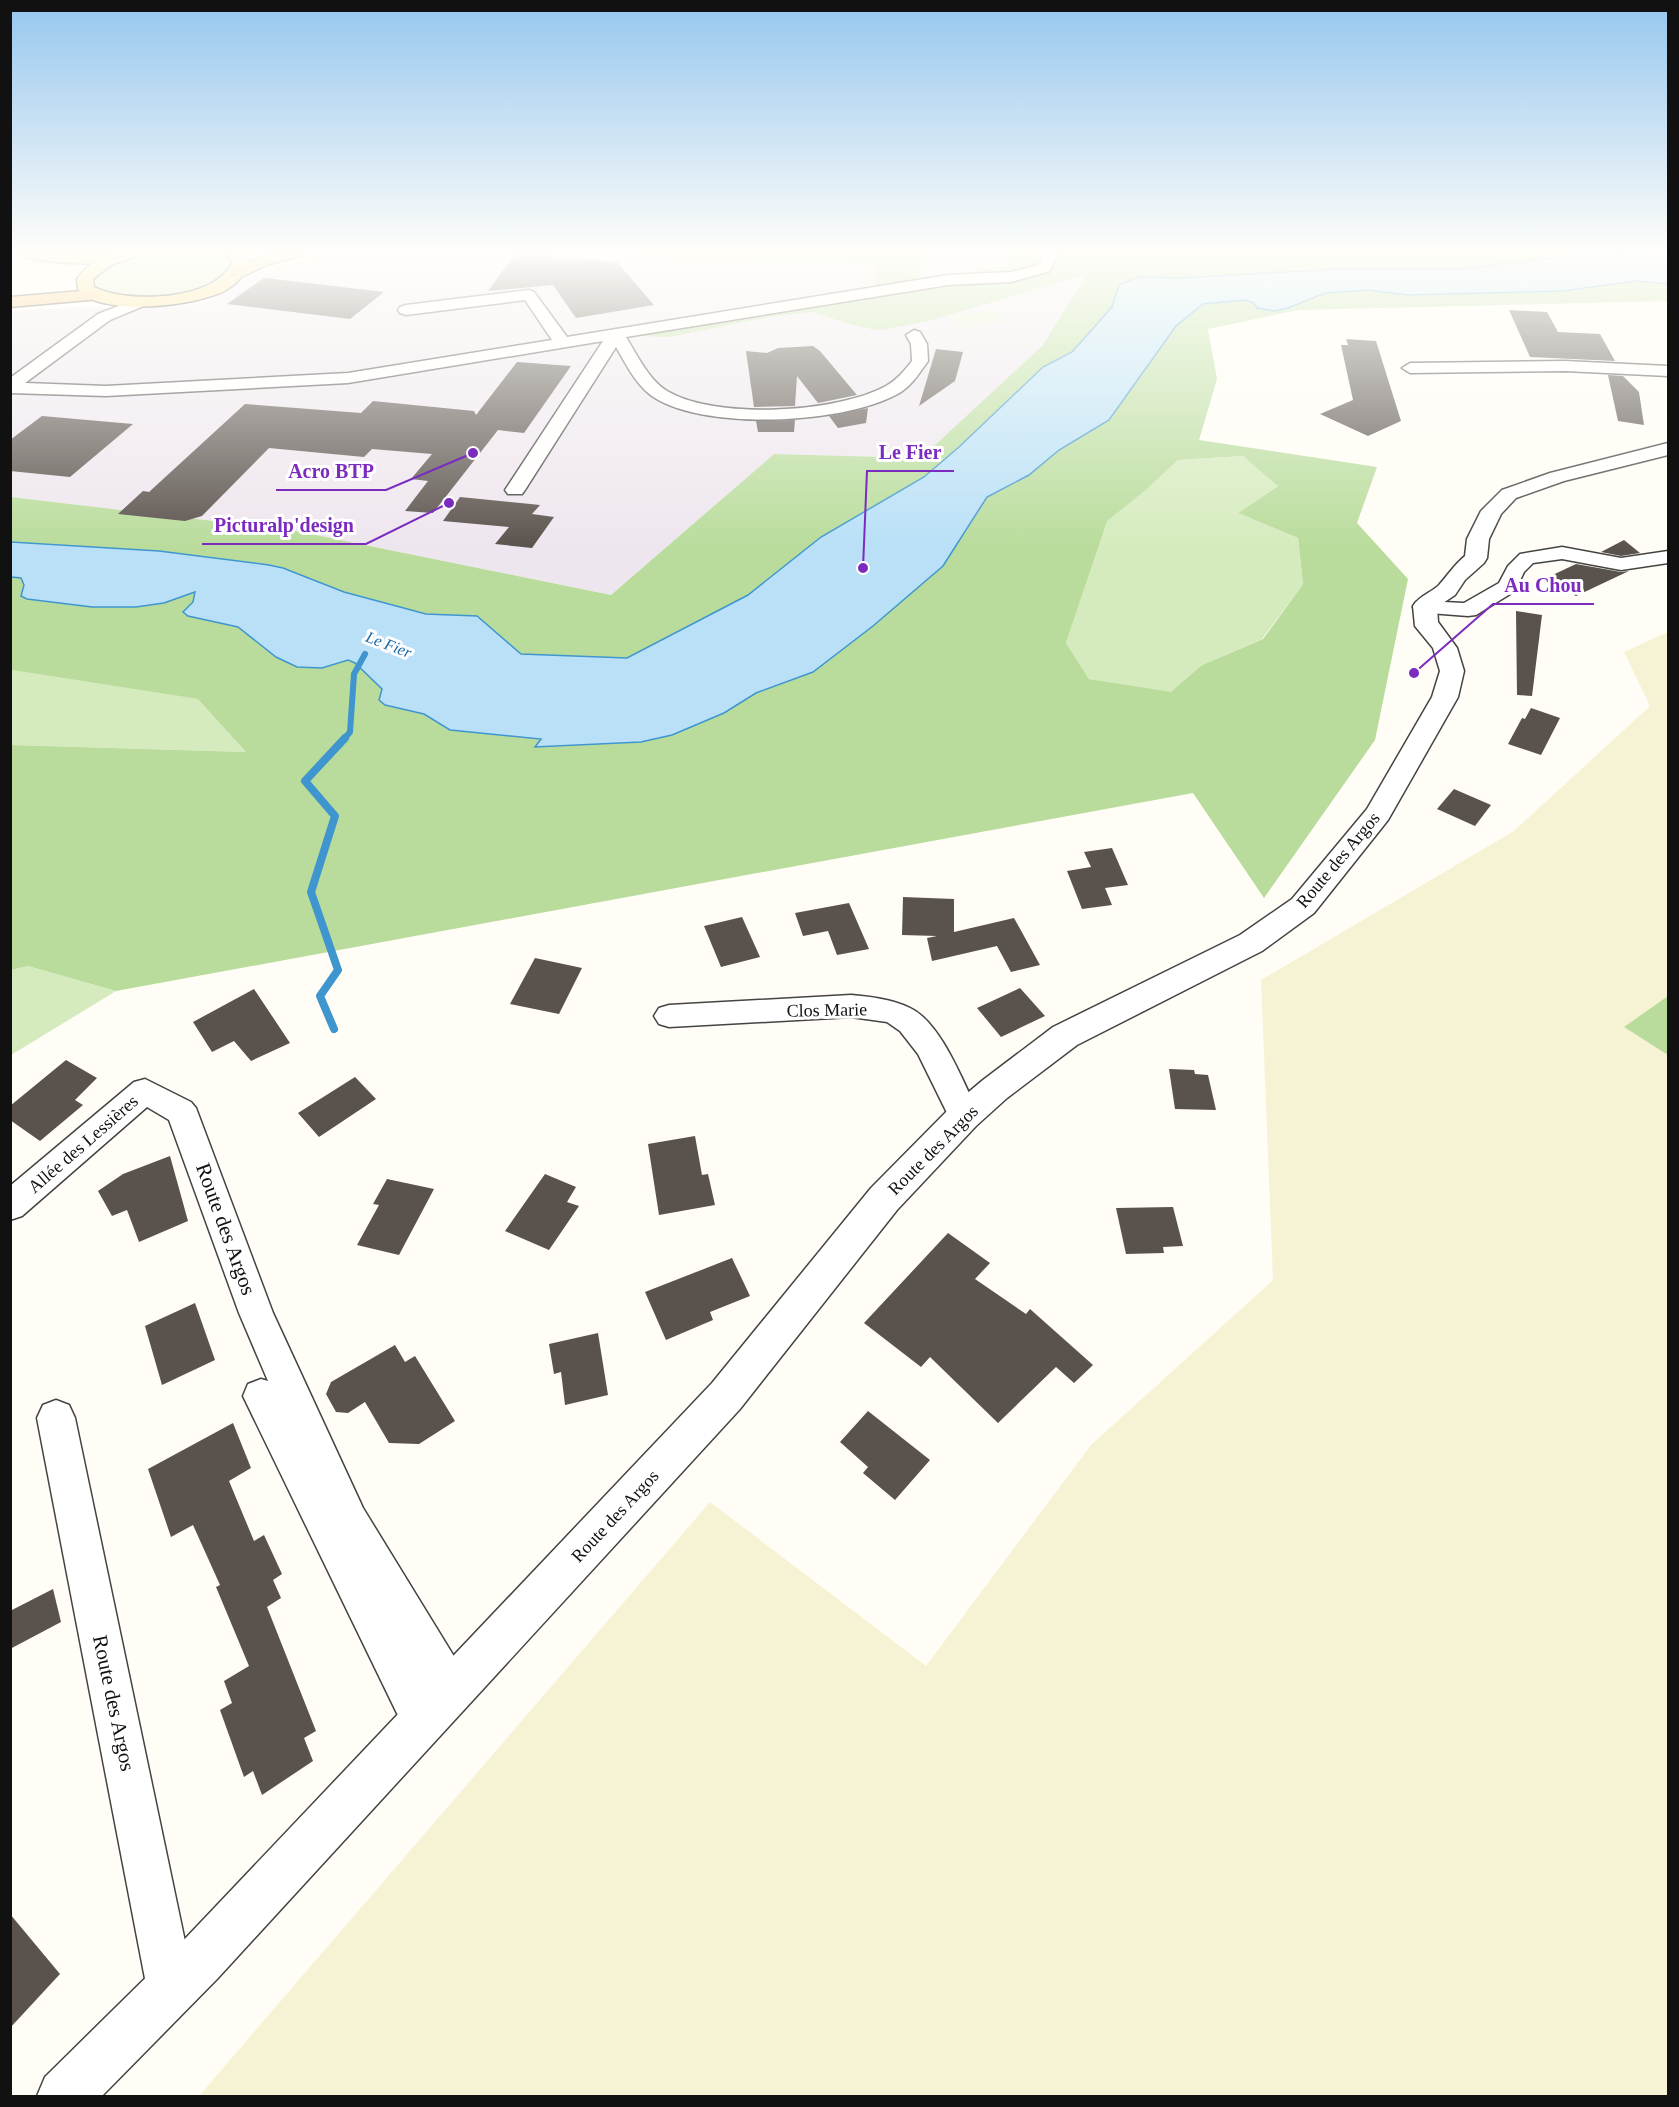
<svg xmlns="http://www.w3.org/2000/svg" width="1679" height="2107" viewBox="0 0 1679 2107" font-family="Georgia,serif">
  <rect width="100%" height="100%" fill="#fffdf5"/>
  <!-- industrial -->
  <path fill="#eee6ef" d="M342,253H1047L1088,273L1043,345L921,458L774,454L611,595L291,530L11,497V311L76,307L135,309L203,304L258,271Z"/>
  <!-- farmland -->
  <path fill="#f6f3d4" d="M1668,632V996L1625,1027L1668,1055V2096H199L710,1502L926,1666L1091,1445L1273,1280L1261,980L1514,831L1650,706L1624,652Z"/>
  <!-- green -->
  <g fill="#d5ebbd">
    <path d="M144,253H218L226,257L231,264L229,271C222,276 214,283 205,287C178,300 120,305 95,286L94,278L115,261Z"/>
    <path d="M1243,456L1279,485L1238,513L1298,538L1303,584L1262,639L1202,665L1171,693L1089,679L1066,643L1107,520L1147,489L1178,460Z"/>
    <path d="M11,670L199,699L246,752L11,745Z"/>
    <path d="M28,966L116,991L11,1055V970Z"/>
  </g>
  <!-- forest -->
  <g fill="#b9dc9c" fill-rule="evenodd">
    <path d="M575,253H952L924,256L919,278L1008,267V253H1668V256L1592,254L1461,269H1337L1183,278L1138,277L1132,281L1288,308L1325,293L1367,290L1407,295L1562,291L1637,281L1668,284V301L1298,310L1208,329L1217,379L1199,440L1377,467L1357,523L1408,579L1375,740L1264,898L1193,793L116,991L28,966L11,970V745L246,752L198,699L11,670V497L291,530L611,595L774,454L921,458L1043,345L1087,274L928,321L887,329L876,330L853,325L812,312L769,317L670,337L638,336L633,334L875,293L876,265ZM1243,456L1278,486L1238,513L1298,538L1303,584L1263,639L1202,665L1171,692L1089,679L1066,643L1107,521L1147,489L1178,460Z"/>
    <path d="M1668,996V1055L1624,1027Z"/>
  </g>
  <!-- pitch -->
  <path fill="#e6f2cf" d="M993,310L1005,321L961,328L950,316Z"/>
  <!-- water -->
  <path fill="#b9e0f7" stroke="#3f96cf" stroke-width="1.5" d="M1592,254L1668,256V284L1637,281L1562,291L1407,295L1367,290L1325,293L1288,308L1275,311L1257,308L1254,303L1246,300L1203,304L1176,326L1109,420L1059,450L1029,475L987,497L943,566L873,626L813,672L756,693L724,713L672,735L641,742L535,747L541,739L450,730L424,714L385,705L379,700L382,689L355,663L348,660L322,668L297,667L276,657L238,627L188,616L183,612L193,602L195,592L164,603L136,607H92L27,599L21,596L24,585L21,578L11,577V542L159,551L269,565L283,568L344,592L426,614L477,616L521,654L627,658L748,595L821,537L924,477L959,447L1043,367L1072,352L1112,307L1119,285L1138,277L1183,278L1337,269H1461Z"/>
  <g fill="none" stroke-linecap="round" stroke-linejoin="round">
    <!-- stream-far1 -->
    <path stroke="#3f96cf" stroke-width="6" d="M344,739L350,732L354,674L365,654"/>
    <!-- stream -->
    <path stroke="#3f96cf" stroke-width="8" d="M334,1029L320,996L338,970L311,892L335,816L305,781L345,738"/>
  </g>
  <!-- building -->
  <g fill="#5a524d">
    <path d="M516,253L555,255L553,258L616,261L654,305L576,318L553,285L488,291Z"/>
    <path d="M264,278L274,279L384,292L350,319L227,304Z"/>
    <path d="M1509,310L1547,312L1558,332L1600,334L1615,361L1530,357Z"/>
    <path d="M1346,339L1376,341L1401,421L1368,436L1320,414L1353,400L1341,345H1348Z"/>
    <path d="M813,346L820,351L857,395L818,403L797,376L795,406L754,407L746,351L767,353L778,348Z"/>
    <path d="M936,349L963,352L955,381L919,406Z"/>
    <path d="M517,362L571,366L524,433L498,430L433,513L405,511L428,481L411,479L432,454L372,449L364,457L269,448L202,516L185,521L118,514L143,491L149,492L245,404L361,413L373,401L474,411L476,415Z"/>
    <path d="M1608,375L1623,376L1639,392L1644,425L1618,421Z"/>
    <path d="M868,408L866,423L838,428L829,416Z"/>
    <path d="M42,416L133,424L70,477L10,471V440Z"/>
    <path d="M795,420L794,432H758L756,421Z"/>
    <path d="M460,497L540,505L532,514L554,517L532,548L495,544L509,527L443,521Z"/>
    <path d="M1624,540L1640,553L1621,556L1601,552Z"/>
    <path d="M1576,564L1621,572L1629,571L1576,596L1544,579Z"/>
    <path d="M1516,611L1542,615L1532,696L1517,695Z"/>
    <path d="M1531,708L1560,718L1541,755L1508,744L1522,718L1525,719Z"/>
    <path d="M1454,789L1491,805L1475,826L1437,809Z"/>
    <path d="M1112,848L1128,885L1105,888L1112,905L1082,909L1067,871L1091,867L1084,852Z"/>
    <path d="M903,897L954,899V932L1014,918L1040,965L1011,972L997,946L932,961L927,938L937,936L902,935Z"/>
    <path d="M849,903L869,949L837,955L828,931L803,936L795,913Z"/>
    <path d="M742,917L760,957L721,967L704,926Z"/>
    <path d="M535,958L582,968L559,1014L510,1004Z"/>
    <path d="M1020,988L1045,1016L1001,1037L977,1008Z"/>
    <path d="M254,989L290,1043L251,1061L234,1041L212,1052L193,1022Z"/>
    <path d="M66,1060L97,1078L75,1100L83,1105L40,1141L10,1120V1106Z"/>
    <path d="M1169,1069L1194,1070L1195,1074L1208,1075L1216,1110L1175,1109Z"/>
    <path d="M355,1077L376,1099L319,1137L298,1113Z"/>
    <path d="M695,1136L702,1175L708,1174L715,1205L659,1215L648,1144Z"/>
    <path d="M170,1156L188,1221L139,1242L127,1210L112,1216L98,1191L123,1174Z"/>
    <path d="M545,1174L576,1187L567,1202L579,1206L549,1250L505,1231Z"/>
    <path d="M387,1179L434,1189L399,1255L357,1245L379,1205L373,1204Z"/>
    <path d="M1173,1207L1183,1246L1163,1247L1164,1253L1126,1254L1116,1208Z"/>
    <path d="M948,1233L990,1263L975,1279L1026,1314L1030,1309L1093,1365L1074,1383L1056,1367L998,1423L930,1357L921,1367L864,1323Z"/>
    <path d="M732,1258L750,1296L710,1312L713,1320L666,1340L645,1292Z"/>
    <path d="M195,1303L215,1360L162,1385L145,1326Z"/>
    <path d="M598,1333L608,1395L565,1405L561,1372L554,1374L549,1344Z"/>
    <path d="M395,1345L405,1362L415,1356L455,1421L419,1444L389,1443L365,1402L348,1413L336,1412L326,1394L331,1382Z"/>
    <path d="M868,1411L930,1460L895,1500L863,1473L868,1467L840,1442Z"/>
    <path d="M233,1423L251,1468L229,1481L254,1541L264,1535L282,1574L273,1580L281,1598L267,1607L316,1731L304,1738L313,1761L262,1795L253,1771L244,1777L220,1710L232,1703L224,1681L249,1666L216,1587L220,1585L193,1525L171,1537L148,1469Z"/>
    <path d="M53,1589L61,1622L10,1649V1611Z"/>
    <path d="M10,1914L60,1974L10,2028Z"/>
  </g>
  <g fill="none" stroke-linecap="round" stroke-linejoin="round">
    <defs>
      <g id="minor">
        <path d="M1044,253H1058L1050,271L1011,282L948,285L626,337C637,355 649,380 667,391C716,420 837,413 886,386C897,380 904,371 912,361L911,344L906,335L914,330L920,332L927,344L928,361C920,372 913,384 901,392C848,424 708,431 655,398C637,387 626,364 616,347L525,490L522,494H508L505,490L603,341L348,383L106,396L10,393V378L98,314L141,297L146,299L149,302L146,305L110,320L25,383L106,386L348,373L552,340L525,300L406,315L400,313L398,310L400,307L406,305L529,290L534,292L567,337L948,275L1011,272L1039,265Z"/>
        <path d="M1565,361L1668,366V376L1565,371L1410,373L1402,368L1410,363Z"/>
        <path d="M1562,547L1621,558L1668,551V563L1621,570L1562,559L1533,563L1524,572L1515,591L1476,615L1468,616L1416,612L1413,607L1416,602L1424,601L1464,603L1499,583L1508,566L1520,554Z"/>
        <path d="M851,995C871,997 892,999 910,1008C942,1023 964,1085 980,1116L975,1125L964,1129L953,1125L918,1054L900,1031L887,1022L851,1017L669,1027L659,1024L654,1016L659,1008L669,1005Z"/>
        <path d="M145,1079L191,1102L196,1108L273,1313L363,1508L466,1676L472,1691L466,1706L451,1712L439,1707L444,1721L438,1736L423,1742L408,1736L243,1396L248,1384L261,1379L268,1381L239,1313L169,1120L147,1107L22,1216L10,1220V1186L134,1082Z"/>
        <path d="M56,1400L69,1405L75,1418L195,1989L188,2006L171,2013L154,2006L147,1989L37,1418L43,1405Z"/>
      </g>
      <path id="tertiary" d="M1668,443V455L1564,481L1516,498L1501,514L1489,539L1487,558L1484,563L1465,580L1455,595L1437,607L1438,622L1457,648L1464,671L1458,697L1388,820L1314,913L1262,951L1077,1045L1007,1098L976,1126L897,1210L740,1409L218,1978L102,2096H37L45,2077L182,1942L712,1383L871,1188L952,1106L983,1080L1053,1027L1240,935L1292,899L1367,809L1432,697L1440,671L1433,648L1415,626L1413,606C1420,595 1431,593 1439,585C1448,575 1454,565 1465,556L1467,539L1481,511L1502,490L1550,473Z"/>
      <path id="primary" d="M113,253H139L137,256L111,265L93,279L94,287C128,304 215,301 233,262L225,253H242L249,262C244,275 238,283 226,290C198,306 99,318 78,289L77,279C86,265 98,258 113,253Z"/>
      <g id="trunk">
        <path d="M17,253H115L123,258C115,268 25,263 17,253Z"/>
        <path d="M276,253H302L300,256L267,265L243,276H231L229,273L231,270L255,259Z"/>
        <path d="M94,290L100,291L102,295L100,299L10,307V297Z"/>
      </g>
    </defs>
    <!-- minor casing -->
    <use href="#minor" stroke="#444" stroke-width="3"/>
    <!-- tertiary casing -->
    <use href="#tertiary" stroke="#444" stroke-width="3"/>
    <!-- primary casing -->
    <use href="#primary" stroke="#222" stroke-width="3"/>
    <!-- trunk casing -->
    <use href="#trunk" stroke="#222" stroke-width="3"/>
    <!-- minor -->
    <use href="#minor" fill="#fff" fill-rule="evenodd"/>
    <!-- tertiary -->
    <use href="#tertiary" fill="#fff" fill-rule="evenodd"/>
    <!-- primary -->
    <use href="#primary" fill="#f9d66b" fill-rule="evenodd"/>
    <!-- trunk -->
    <use href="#trunk" fill="#f7bc64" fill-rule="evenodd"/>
  </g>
  <!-- sky -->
  <linearGradient id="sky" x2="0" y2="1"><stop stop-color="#95c6ee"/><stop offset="0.46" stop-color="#fffefa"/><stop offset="1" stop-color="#fffefa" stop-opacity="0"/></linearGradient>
  <rect width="1679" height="548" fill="url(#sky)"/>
  <g text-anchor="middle" stroke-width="6" stroke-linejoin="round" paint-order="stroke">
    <!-- far-water labels -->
    <g font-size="16" font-style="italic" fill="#1768a6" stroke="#fff">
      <text transform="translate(389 644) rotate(21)" y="6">Le Fier</text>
    </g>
    <!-- street labels -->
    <g font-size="18" fill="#111" stroke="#fff">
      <text transform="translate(1338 860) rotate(-50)" y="6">Route des Argos</text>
      <text transform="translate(827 1010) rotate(-1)" y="6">Clos Marie</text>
      <text transform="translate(83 1144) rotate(-41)" y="6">Allée des Lessières</text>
      <text transform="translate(933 1150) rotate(-45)" y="6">Route des Argos</text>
      <text transform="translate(615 1516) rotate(-47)" y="6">Route des Argos</text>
    </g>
    <!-- near-street labels -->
    <g font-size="21" fill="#111" stroke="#fff">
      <text transform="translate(226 1229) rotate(70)" y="7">Route des Argos</text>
      <text transform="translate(114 1703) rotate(78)" y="7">Route des Argos</text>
    </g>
  </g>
  <!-- callouts -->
  <path fill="none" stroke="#7b2cbf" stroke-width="2" d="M863 568L867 471H954M473 453L386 490H276M449 503L366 544H202M1414 673L1493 604H1594"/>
  <g fill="#7b2cbf" stroke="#fff" stroke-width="2">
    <circle cx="863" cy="568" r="6"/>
    <circle cx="473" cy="453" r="6"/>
    <circle cx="449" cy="503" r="6"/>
    <circle cx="1414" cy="673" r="6"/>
  </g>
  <g font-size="20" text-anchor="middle" font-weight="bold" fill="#7b2cbf" stroke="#fff" stroke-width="6" stroke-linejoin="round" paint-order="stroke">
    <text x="910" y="459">Le Fier</text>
    <text x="331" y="478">Acro BTP</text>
    <text x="284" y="532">Picturalp'design</text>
    <text x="1543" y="592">Au Chou</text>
  </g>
  <!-- border -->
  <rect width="1679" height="2107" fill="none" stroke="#111111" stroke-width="24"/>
</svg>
